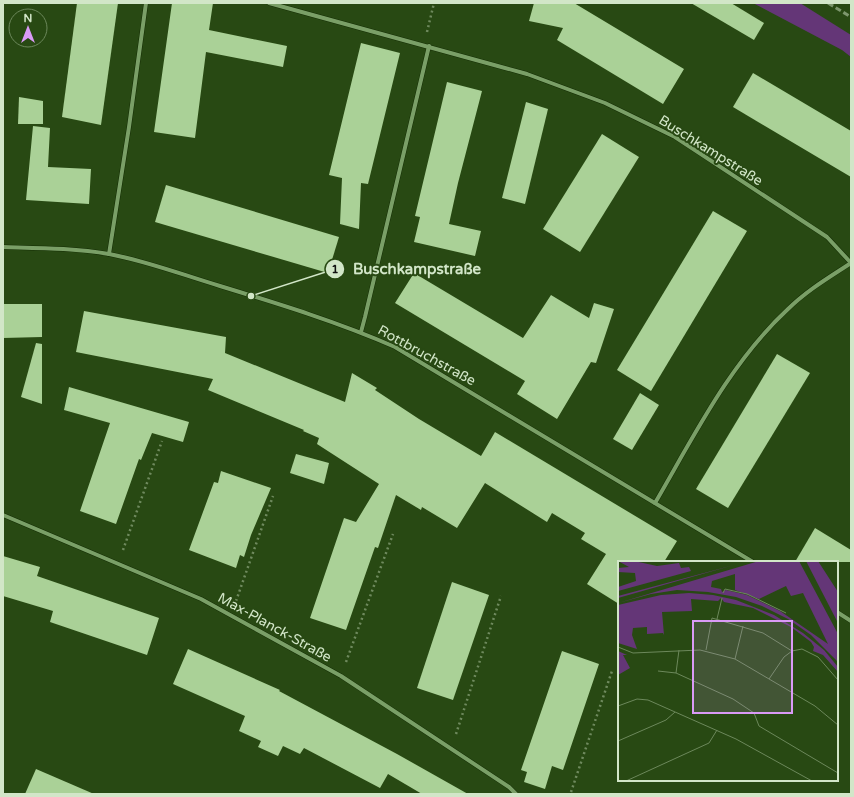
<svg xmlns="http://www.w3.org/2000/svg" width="854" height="797" viewBox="0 0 854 797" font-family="'Varela Round',sans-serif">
  <rect width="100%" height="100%" fill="#284913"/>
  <!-- green -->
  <path fill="#643677" d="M753,3H800L851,35V57L842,50Z"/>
  <!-- building -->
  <g fill="#aad197">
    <path d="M77,3H118L101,125L62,117Z"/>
    <path d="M172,3H213L209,30L287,46L283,67L206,52L195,138L154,132Z"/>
    <path d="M534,3H574L684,69L663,104L557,40L563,28L529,21Z"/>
    <path d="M691,3H731L764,23L754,40Z"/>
    <path d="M361,43L400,53L368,184L361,183L359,229L340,224L342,178L329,175Z"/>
    <path d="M753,73L851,131V177L733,107Z"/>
    <path d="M447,82L482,91L458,183L449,224L481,231L475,256L414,242L420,217L415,216Z"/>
    <path d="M19,97L43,101V124H18Z"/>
    <path d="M526,102L548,109L525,204L502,198Z"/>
    <path d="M33,126L50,128L48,167L91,169L89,204L26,200Z"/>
    <path d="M602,134L639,157L580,252L543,229Z"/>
    <path d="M166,185L339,237L328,273L155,222Z"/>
    <path d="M713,211L747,231L651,391L617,370Z"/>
    <path d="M414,273L523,338L551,295L589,318L594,303L614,309L596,363L591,362L557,419L517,394L525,381L395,303Z"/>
    <path d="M3,304H42V337L3,338Z"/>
    <path d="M84,311L226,337L225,353L345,402L352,373L377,388L375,390L419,419L481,456L495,432L677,541L664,562H619V604L587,584L606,554L581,539L585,533L552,513L547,522L485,483L457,528L422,507L421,510L396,495L378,548L375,547L346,630L310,618L344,518L356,522L379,484L317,444L319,438L303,431L304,430L208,390L213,379L76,352Z"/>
    <path d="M36,343L42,344V404L21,397Z"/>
    <path d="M777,354L810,373L728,508L696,489Z"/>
    <path d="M69,387L189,422L183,442L152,433L141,460L139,459L116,524L80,511L110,423L64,410Z"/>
    <path d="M640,393L659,405L632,450L613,439Z"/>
    <path d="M296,454L329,463L324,484L290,473Z"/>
    <path d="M221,471L271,488L251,535L244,557L240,555L236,568L189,550L214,482L218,483Z"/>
    <path d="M815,528L851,550V562H795Z"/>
    <path d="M3,556L40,567L37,576L159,618L147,655L50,622L53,611L3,596Z"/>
    <path d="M452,582L489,595L453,700L417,688Z"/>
    <path d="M188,649L280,690L279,691L397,754L468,794H422L388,774L380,788L304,748L300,754L283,746L278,756L258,747L261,741L239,731L245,716L173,684Z"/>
    <path d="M562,651L599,664L563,770L552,766L545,789L524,782L527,772L521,770Z"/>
    <path d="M36,769L94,794H25Z"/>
  </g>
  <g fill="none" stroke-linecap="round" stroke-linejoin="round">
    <defs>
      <g id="street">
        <path d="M269,3L527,74L605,103L675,137L827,237L851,263"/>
        <path d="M3,247C38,248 74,248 109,254C147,261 183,275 220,286C279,304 338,322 395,347L753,562"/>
        <path d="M109,254L129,127L146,3"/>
        <path d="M361,332L365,317L429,46"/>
        <path d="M655,503C694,436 730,363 787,310C806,291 828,278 851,263"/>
        <path d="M3,515L201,599L341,676L509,787L516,794"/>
        <path d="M837,612L851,621"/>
      </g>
    </defs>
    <!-- street casing -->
    <use href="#street" stroke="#142d04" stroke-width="5"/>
    <!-- path -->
    <g stroke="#6f8a5e" stroke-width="2.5" stroke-dasharray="2 3" stroke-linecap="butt">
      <path d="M427,32L434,3"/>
      <path d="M123,550L162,441"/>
      <path d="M236,601L273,496"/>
      <path d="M346,662L393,534"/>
      <path d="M456,734L501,596"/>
      <path d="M571,792L612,671"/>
    </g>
    <!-- street -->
    <use href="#street" stroke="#7a9f67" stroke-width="4"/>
    <!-- rail -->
    <path stroke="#7d976d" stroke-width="3" stroke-dasharray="6 3" stroke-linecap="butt" d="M828,3L851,17"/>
  </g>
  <g text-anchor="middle" stroke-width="4" stroke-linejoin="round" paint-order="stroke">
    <!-- street labels -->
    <g font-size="14" fill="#d2e6c8" stroke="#284913">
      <text transform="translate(711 150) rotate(32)" y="5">Buschkampstraße</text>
      <text transform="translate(427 355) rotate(29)" y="5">Rottbruchstraße</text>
      <text transform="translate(275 627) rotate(29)" y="5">Max-Planck-Straße</text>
    </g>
  </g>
  <!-- overview -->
  <g transform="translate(618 561)">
    <rect width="220" height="220" fill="#284913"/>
    <path d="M0,0H16L39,5L61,2L63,7L71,6L73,10L0,30V26L18,20L17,12L0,11V7L11,6ZM141,0H181L220,73V101L193,74L170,58L144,45L118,36L90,31L59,29L33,33L0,42ZM117,13V29L141,38L168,25L173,35L185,32L210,83L162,50L129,34L108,29L104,31L103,28L93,26L94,20ZM188,0H200L220,31V62ZM116,4L63,19L0,37V35ZM71,32L95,34L118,39L156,54L185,72L206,89L220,106V111L205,94L195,90L196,86L193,81L173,66L135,47L106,41L103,37L100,40L73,38L74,50L44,51L46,74L45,72L29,73V66L15,67L14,74L19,88L0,82V44L43,34ZM0,90L9,94H5L12,107L0,114Z" fill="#643677" fill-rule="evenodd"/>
    <path fill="none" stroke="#6c885b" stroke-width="1" d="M105,32L107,28L129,33L168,52M99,58L104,37M0,86L15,92L82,89L117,98L197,145L220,164M88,89L94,57L145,72L174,90M117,98L125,65M40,110L58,112L115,138L136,152L141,165L220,212M58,112L61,89M151,118L166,96L174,90L184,88L200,96L220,119M0,145L19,138L30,139L118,178L194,220M0,180L48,159L57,151M8,220L91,182L99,169"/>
    <path fill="#da9af6" fill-opacity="0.15" stroke="#da9af6" stroke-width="2" d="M75,60H174V152H75Z"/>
    <rect width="220" height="220" fill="none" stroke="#d2e6c8" stroke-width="2"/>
  </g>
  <!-- callouts -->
  <path fill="none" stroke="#d2e6c8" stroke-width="1.5" d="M251 296L335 269"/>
  <g fill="#d2e6c8" stroke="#284913" stroke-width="1.5">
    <circle cx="251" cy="296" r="4"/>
    <circle cx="335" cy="269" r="10"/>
  </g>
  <g font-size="12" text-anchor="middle" font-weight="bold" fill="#111">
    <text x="335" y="273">1</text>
  </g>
  <g font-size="15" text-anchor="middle" font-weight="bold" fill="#d2e6c8" stroke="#284913" stroke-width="4" stroke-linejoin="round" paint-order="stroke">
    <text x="417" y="274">Buschkampstraße</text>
  </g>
  <!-- border -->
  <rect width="854" height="797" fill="none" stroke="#d2e6c8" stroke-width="8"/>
  <!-- north arrow -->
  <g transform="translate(28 28)"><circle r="19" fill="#284913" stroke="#6c885b"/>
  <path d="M0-3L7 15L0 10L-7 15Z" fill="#da9af6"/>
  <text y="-6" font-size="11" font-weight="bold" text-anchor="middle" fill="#d2e6c8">N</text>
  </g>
</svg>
